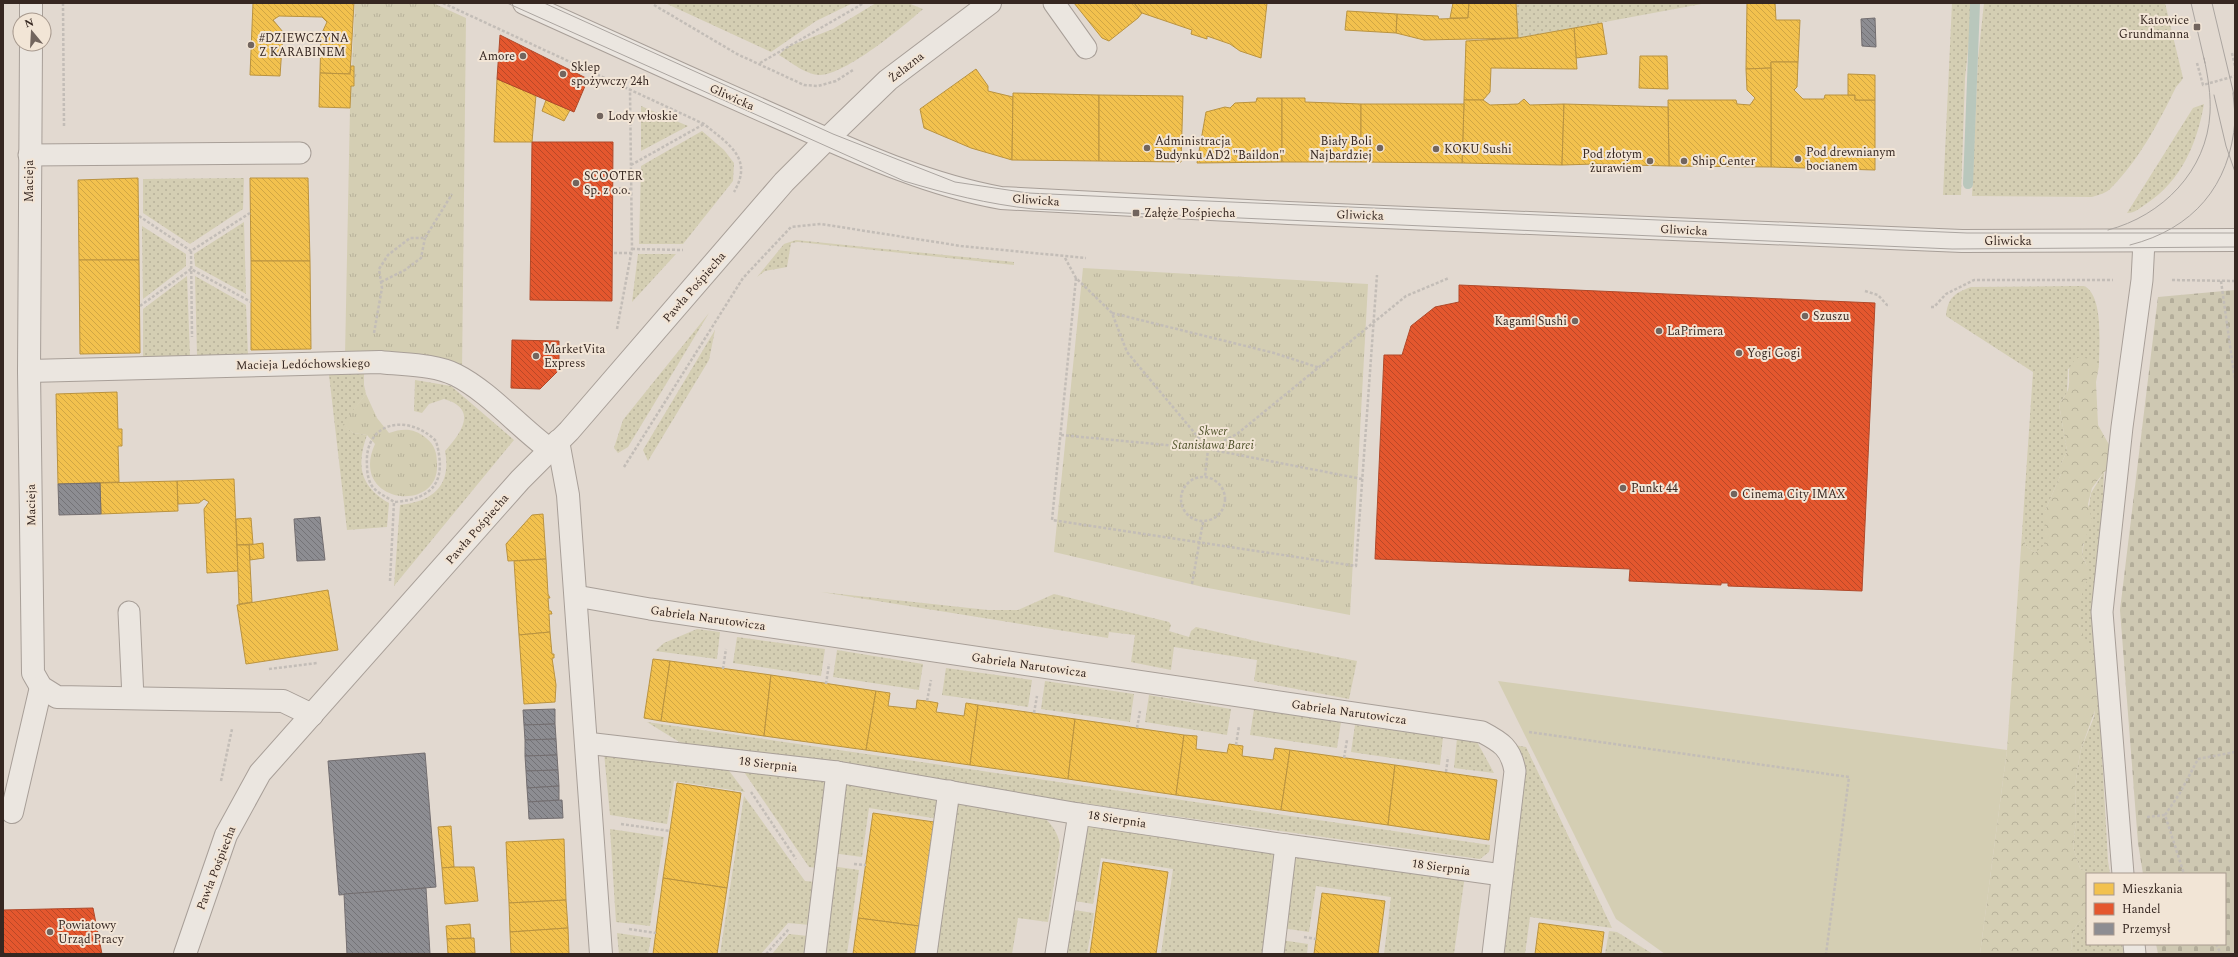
<svg xmlns="http://www.w3.org/2000/svg" width="2238" height="957" viewBox="0 0 2238 957" font-family="Spectral,serif">
  <defs>
    <pattern id="grass-dots" width="8" height="8" patternUnits="userSpaceOnUse"><rect width="8" height="8" fill="#d4ceb3"/><path d="M2 2h.1M6 6h.1" fill="none" stroke="#b7b19a" stroke-width="1.8" stroke-linecap="round"/></pattern>
    <pattern id="forest-crowns" width="20" height="18" patternUnits="userSpaceOnUse"><rect width="20" height="18" fill="#d4ceb3"/><path d="M2 6a3 3 0 1 1 6 0M12 15a3 3 0 1 1 6 0" fill="none" stroke="#b7b19a"/></pattern>
    <pattern id="cemetery-stones" width="16" height="16" patternUnits="userSpaceOnUse"><rect width="16" height="16" fill="#cec8b2"/><path d="M2 7V4a2 2 0 0 1 4 0v3zM10 15v-3a2 2 0 0 1 4 0v3z" fill="#b2ac99"/></pattern>
    <pattern id="park-tufts" width="24" height="20" patternUnits="userSpaceOnUse"><rect width="24" height="20" fill="#d4ceb3"/><path d="M3 7l-1-3M5 7V3M7 7l1-3M15 17l-1-3M17 17v-4M19 17l1-3" fill="none" stroke="#b7b19a"/></pattern>
    <pattern id="homes-back-hatch" width="6" height="6" patternUnits="userSpaceOnUse"><rect width="6" height="6" fill="#f2c14e"/><path d="M-1 5l2 2M0 0l6 6M5-1l2 2" fill="none" stroke="#d0a644"/></pattern>
    <pattern id="shops-back-hatch" width="6" height="6" patternUnits="userSpaceOnUse"><rect width="6" height="6" fill="#e4572e"/><path d="M-1 5l2 2M0 0l6 6M5-1l2 2" fill="none" stroke="#ba4827"/></pattern>
    <pattern id="industry-back-hatch" width="6" height="6" patternUnits="userSpaceOnUse"><rect width="6" height="6" fill="#8d8d92"/><path d="M-1 5l2 2M0 0l6 6M5-1l2 2" fill="none" stroke="#747377"/></pattern>
  </defs>
  <rect width="100%" height="100%" fill="#e2d9d0"/>
  <!-- grass -->
  <g fill="url(#grass-dots)">
    <path d="M665,3H853L816,21L771,52Z"/>
    <path d="M876,3H908L923,9C904,26 845,75 820,75C806,75 791,62 779,55L787,47L833,29Z"/>
    <path d="M1516,3H1707L1518,38Z"/>
    <path d="M1952,3H1973L1965,78L1961,195H1943Z"/>
    <path d="M1984,3H2165L2183,78C2181,82 2178,84 2176,87C2159,122 2139,160 2111,188C2107,193 2098,195 2092,197L1972,196L1978,59Z"/>
    <path d="M2204,104C2197,144 2181,181 2146,204C2140,208 2135,213 2127,213L2193,108Z"/>
    <path d="M641,106L688,126L641,151Z"/>
    <path d="M702,131L724,150L734,163L733,181L683,244H639L641,166Z"/>
    <path d="M244,178L243,209L190,244L143,213V179Z"/>
    <path d="M244,222L246,294L195,266L194,254Z"/>
    <path d="M142,226L186,254V266L143,299Z"/>
    <path d="M796,240L1014,262V265L798,242L791,243L787,267L765,271L757,277L784,244Z"/>
    <path d="M638,254H676L632,302Z"/>
    <path d="M187,276L190,357L143,359V309Z"/>
    <path d="M195,276L246,305L248,355L197,356Z"/>
    <path d="M2084,286C2104,295 2099,346 2099,366L2093,360L2068,369L2067,393L2059,404L2067,451L2061,464V474L2045,511V545L2035,553L2026,546L2022,533L2033,372L1946,316C1948,297 1955,293 1971,287Z"/>
    <path d="M709,313L628,447L618,453L614,448L623,420Z"/>
    <path d="M715,330L709,360L648,461L643,450Z"/>
    <path d="M364,373V385L366,394L343,424L353,433L367,435C356,466 360,486 389,503L387,527L347,530L329,375Z"/>
    <path d="M415,380L451,386L514,440L394,586L400,505C432,502 452,486 445,451C461,433 479,409 444,399L429,404L422,413L414,411Z"/>
    <path d="M2104,472L2096,661C2090,650 2080,636 2079,624C2079,617 2078,606 2080,599C2085,581 2094,575 2082,556L2091,493Z"/>
    <path d="M821,592L988,610H1018L1054,594L1169,622L1171,625L1169,631L1189,637L1191,631L1196,627L1260,642L1357,661L1349,699L1254,681L1257,660L1174,647L1171,670L1131,662L1135,635L1109,632L1108,638Z"/>
    <path d="M697,629L720,632L717,659L655,651L664,643Z"/>
    <path d="M737,637L825,649L821,676L733,663Z"/>
    <path d="M837,650L923,664L919,690L833,677Z"/>
    <path d="M946,668L1032,680L1028,707L942,695Z"/>
    <path d="M1045,681L1134,694L1130,722L1041,709Z"/>
    <path d="M2098,685L2108,861L2110,874H2090L2080,868L2073,847L2076,821L2075,786L2078,765L2081,749L2094,717Z"/>
    <path d="M1149,695L1231,709L1227,735L1145,722Z"/>
    <path d="M1254,709L1341,722L1337,748L1250,735Z"/>
    <path d="M647,722L1490,845L1489,852L1480,859L689,748Z"/>
    <path d="M1355,725L1443,737L1440,765L1351,752Z"/>
    <path d="M1457,738L1476,740L1494,773L1454,768Z"/>
    <path d="M1508,744L1526,747L1612,928L1530,917L1525,954H1499Z"/>
    <path d="M604,753L727,768L745,792L674,781L667,824L610,815Z"/>
    <path d="M742,769L827,780L817,868L809,867Z"/>
    <path d="M842,782L943,798L939,819L869,808L862,857L832,853Z"/>
    <path d="M744,796L805,881L816,882L810,925L788,923L761,954H720Z"/>
    <path d="M956,801L1041,815C1051,823 1058,832 1060,845L1048,922L1018,918L1012,954H935Z"/>
    <path d="M1082,822L1280,850L1268,954H1161L1173,869L1101,858L1093,904L1069,900Z"/>
    <path d="M610,829L664,837L650,926L616,922Z"/>
    <path d="M1290,851L1465,875L1454,954H1384L1391,897L1316,886L1309,932L1282,928Z"/>
    <path d="M831,866L859,870L847,954H825Z"/>
    <path d="M1067,909L1094,913L1087,954H1060Z"/>
    <path d="M2087,916V944H2122L2124,954H2072C2071,939 2072,923 2087,916Z"/>
    <path d="M1609,931L1617,932L1653,954H1605Z"/>
    <path d="M617,933L651,938L648,954H619Z"/>
    <path d="M789,934L808,936L806,954H772Z"/>
    <path d="M1281,940L1308,944L1307,954H1279Z"/>
  </g>
  <!-- forest -->
  <path fill="url(#forest-crowns)" d="M2079,357L2094,360L2099,366L2096,382L2098,425L2112,450L2111,468L2104,472L2092,488L2088,504L2092,520L2083,545L2082,556L2090,572L2080,600L2079,626L2096,661L2097,705L2081,749L2078,765L2075,786L2076,821L2073,847L2080,868L2090,874H2087V916C2072,923 2071,939 2072,954H1980L2007,750L2022,533L2026,546L2035,553L2044,545L2045,511L2061,474V464L2067,451L2059,404C2062,400 2066,395 2068,390C2072,374 2063,369 2079,357Z"/>
  <!-- cemetery -->
  <path fill="url(#cemetery-stones)" d="M2235,290V954H2158L2156,944H2225V874H2143L2138,843L2120,610L2158,297Z"/>
  <!-- park -->
  <g fill="url(#park-tufts)">
    <path d="M355,3H433L466,18L462,373L345,356L350,108Z"/>
    <path d="M1083,268L1368,284L1350,615L1203,587L1054,552Z"/>
    <path d="M366,394L377,418L389,433C403,428 414,428 426,438C435,445 437,453 437,465C439,515 348,503 375,444L367,435L353,433L342,424Z"/>
  </g>
  <!-- garden -->
  <path fill="#d4ceb3" d="M1498,681L2007,750L1980,954H1665L1616,919Z"/>
  <!-- homes -->
  <g fill="url(#homes-back-hatch)" stroke="#ba9340">
    <path d="M253,3H354L350,74L320,73L321,35L327,22L322,17L279,16L273,20L283,32L280,76L250,75Z"/>
    <path d="M1074,3H1134L1142,13L1138,18L1109,41L1102,38Z"/>
    <path d="M1134,3H1267L1261,58L1240,51L1230,44L1207,36V39L1191,34L1192,30L1142,13Z"/>
    <path d="M1453,3H1469L1468,18H1450Z"/>
    <path d="M1469,3H1516L1518,38L1424,40L1396,33L1397,14L1438,16L1439,19L1468,18Z"/>
    <path d="M1747,3H1775L1776,20H1800L1798,62H1771V68L1746,69Z"/>
    <path d="M1347,11L1397,14L1396,33L1345,30Z"/>
    <path d="M1602,23L1607,54L1576,58L1574,28Z"/>
    <path d="M1574,28L1577,69L1491,68L1490,92L1483,100H1464L1466,41L1518,38Z"/>
    <path d="M1640,56H1667L1668,89L1639,88Z"/>
    <path d="M1771,62H1798L1797,87L1794,90L1803,99H1824L1825,95H1855V100H1875V170L1771,167Z"/>
    <path d="M351,66H354V86H351L350,108L319,107L320,73L350,74Z"/>
    <path d="M1771,68V167L1669,166L1668,100H1736L1737,104L1750,105L1755,98L1747,90L1746,69Z"/>
    <path d="M976,69L988,86V91L1013,97L1012,160L971,148L924,128L920,109Z"/>
    <path d="M1848,74L1875,75V100H1855V95H1848Z"/>
    <path d="M497,79L536,95L532,142H494Z"/>
    <path d="M1013,93L1099,95V161L1012,160Z"/>
    <path d="M1099,95L1183,96L1181,162L1099,161Z"/>
    <path d="M1257,98H1282V162L1197,163L1206,112L1225,107L1230,108L1235,103L1256,102Z"/>
    <path d="M1282,98H1305V102L1361,104V162H1282Z"/>
    <path d="M1524,99L1530,105L1564,104L1562,165L1462,163L1464,100H1483L1490,105L1518,104Z"/>
    <path d="M546,100L570,110L564,121L542,111Z"/>
    <path d="M1361,104H1464L1462,163L1361,162Z"/>
    <path d="M1564,104L1668,107L1669,166L1595,164L1562,165Z"/>
    <path d="M138,178L139,260H79L78,180Z"/>
    <path d="M250,178H308L310,261H251Z"/>
    <path d="M79,260H139L140,353L80,354Z"/>
    <path d="M251,261H310L311,349L251,350Z"/>
    <path d="M117,392L118,429H122V446H118L119,482L58,484L56,394Z"/>
    <path d="M234,479L238,571L207,573L204,509L209,502L204,499L199,503L178,504L177,481Z"/>
    <path d="M177,481L178,511L101,514L100,483Z"/>
    <path d="M543,514L546,559L508,561L506,544L532,515Z"/>
    <path d="M251,518L253,544L237,545L236,519Z"/>
    <path d="M263,543L264,558L250,560L249,545Z"/>
    <path d="M237,545H249L252,602L239,604Z"/>
    <path d="M546,559L548,594L550,598H548L549,611H551L552,614H549L550,632L519,635L514,561Z"/>
    <path d="M328,590L338,650L246,664L237,605Z"/>
    <path d="M550,632L552,654H554V658H552L556,685L555,702L524,704L519,635Z"/>
    <path d="M653,659L670,661L661,721L644,718Z"/>
    <path d="M670,661L771,675L764,736L661,721Z"/>
    <path d="M771,675L876,691L866,750L764,736Z"/>
    <path d="M876,691L890,693L888,706L916,709L917,700L927,701L938,703L936,712L964,716L966,703L978,705L970,765L866,750Z"/>
    <path d="M978,705L1075,719L1068,779L970,765Z"/>
    <path d="M1075,719L1184,735L1176,795L1068,779Z"/>
    <path d="M1184,735L1197,736L1196,749L1227,753L1229,744L1243,746L1242,756L1273,760L1275,748L1290,750L1281,810L1176,795Z"/>
    <path d="M1290,750L1395,765L1388,825L1281,810Z"/>
    <path d="M1395,765L1497,780L1489,840L1388,825Z"/>
    <path d="M677,783L741,793L727,888L663,878Z"/>
    <path d="M873,813L934,822L919,926L858,918Z"/>
    <path d="M451,826L454,867L442,868L438,827Z"/>
    <path d="M564,839L566,900L509,903L506,842Z"/>
    <path d="M1103,862L1168,872L1156,954H1090Z"/>
    <path d="M454,867H474L478,901L445,904L442,868Z"/>
    <path d="M663,878L727,888L717,954H653Z"/>
    <path d="M1322,893L1385,901L1378,954H1314Z"/>
    <path d="M566,900L568,928L510,932L509,903Z"/>
    <path d="M858,918L919,926L915,954H853Z"/>
    <path d="M1539,923L1604,932L1601,954H1535Z"/>
    <path d="M470,924L471,938L447,939L446,926Z"/>
    <path d="M568,928L569,954H511L510,932Z"/>
    <path d="M474,938L475,953L448,954L447,939Z"/>
  </g>
  <!-- shops -->
  <g fill="url(#shops-back-hatch)" stroke="#b0492a">
    <path d="M500,35L588,79L574,112L497,79Z"/>
    <path d="M532,142H613L612,301L530,300Z"/>
    <path d="M1459,285L1875,303L1862,591L1728,586V583H1721V585L1629,581L1630,569L1375,559L1384,355H1402L1411,326L1435,307L1459,302Z"/>
    <path d="M512,340L559,341V370L540,389L511,388Z"/>
    <path d="M93,908L102,954H3V910Z"/>
  </g>
  <!-- industry -->
  <g fill="url(#industry-back-hatch)" stroke="#736e70">
    <path d="M1875,18L1876,47L1862,46L1861,19Z"/>
    <path d="M100,483L101,514L59,515L58,484Z"/>
    <path d="M320,517L325,560L297,561L294,519Z"/>
    <path d="M555,709V724L524,725L523,710Z"/>
    <path d="M555,724L556,739L525,740L524,725Z"/>
    <path d="M556,739L557,755L525,756V740Z"/>
    <path d="M425,753L436,887L339,895L328,761Z"/>
    <path d="M557,755L558,770L526,771L525,756Z"/>
    <path d="M558,770L559,786L527,788L526,771Z"/>
    <path d="M559,786V800L528,802L527,788Z"/>
    <path d="M562,800L563,818L529,819L528,802Z"/>
    <path d="M426,888L430,954H347L344,894Z"/>
  </g>
  <g fill="none" stroke-linecap="round" stroke-linejoin="round">
    <!-- stream -->
    <path stroke="#b9c7bc" stroke-width="10" d="M1968,184L1975,3"/>
    <defs>
      <g id="service">
        <path d="M1054,3L1086,48"/>
        <path d="M29,155L300,153"/>
        <path d="M576,596L650,609L1482,732C1501,742 1511,748 1515,771L1493,954"/>
        <path d="M129,612L133,698"/>
        <path d="M586,743L837,772L1079,814L1286,845L1273,954"/>
        <path d="M1286,845L1502,875"/>
        <path d="M2123,874L2102,612L2122,427L2142,280L2144,241"/>
        <path d="M2134,944L2135,954"/>
        <path d="M815,954L837,772"/>
        <path d="M926,954L949,791"/>
        <path d="M1056,954L1079,814"/>
      </g>
      <g id="minor">
        <path d="M31,20V3"/>
        <path d="M31,44L29,371L33,673L41,687L57,697L283,701L312,715"/>
        <path d="M29,371L380,362C404,365 434,364 456,375C488,391 519,427 549,449"/>
        <path d="M558,441L568,495L601,954"/>
        <path d="M12,812L41,687"/>
        <path d="M185,954L226,835L260,773L520,480L569,431L784,182L827,139"/>
      </g>
      <g id="tertiary">
        <path d="M524,3C608,41 691,79 775,116C848,148 922,184 1001,198L1288,213L1962,241L2235,240"/>
        <path d="M827,139L888,80L990,3"/>
      </g>
    </defs>
    <!-- service casing -->
    <use href="#service" stroke="#a89f98" stroke-width="23"/>
    <!-- minor casing -->
    <use href="#minor" stroke="#a89f98" stroke-width="24"/>
    <!-- tertiary casing -->
    <use href="#tertiary" stroke="#a89f98" stroke-width="24"/>
    <!-- path -->
    <g stroke="#c3bdb7" stroke-width="2.5" stroke-dasharray="3 2" stroke-linecap="butt">
      <path d="M63,3L64,126"/>
      <path d="M443,3L704,124C728,144 754,158 734,192"/>
      <path d="M654,5L737,54L804,85L818,86L836,81L853,70"/>
      <path d="M2232,53L2235,66"/>
      <path d="M760,63L864,3"/>
      <path d="M2197,63L2203,85L2235,76"/>
      <path d="M631,165L704,124"/>
      <path d="M614,188L631,189"/>
      <path d="M139,216L191,251L250,213"/>
      <path d="M632,249L683,250"/>
      <path d="M191,251L192,337"/>
      <path d="M614,253H631"/>
      <path d="M1065,258L1076,278L1112,313L1127,352L1208,449L1205,477"/>
      <path d="M1076,278L1052,520L1356,566L1377,275"/>
      <path d="M2172,280L2235,281"/>
      <path d="M2221,281L2235,381"/>
      <path d="M381,282L405,270L421,258L425,238"/>
      <path d="M1865,291L1878,295L1887,305H1890"/>
      <path d="M140,306L191,269L251,302"/>
      <path d="M1931,307H1934L1946,294L1974,280H2113"/>
      <path d="M1112,313L1274,353L1320,368"/>
      <path d="M617,329L632,249L630,90"/>
      <path d="M374,333L382,288L379,269L388,255L410,238H425L452,194"/>
      <path d="M1061,435L1208,449"/>
      <path d="M624,467L743,278L791,227L821,224L961,246L1086,258"/>
      <circle cx="1203" cy="499" r="22"/>
      <path d="M1362,479L1208,449L1237,434L1406,296L1449,278"/>
      <path d="M390,581L394,502C387,497 377,493 372,486C368,480 367,472 367,465C364,421 408,413 436,441C447,480 435,499 394,502"/>
      <path d="M1192,584L1203,522"/>
      <path d="M269,669L317,663"/>
      <path d="M723,669L726,649"/>
      <path d="M826,684L829,664"/>
      <path d="M927,701L931,680"/>
      <path d="M1034,713L1037,696"/>
      <path d="M1137,728L1140,711"/>
      <path d="M1529,732L1849,777L1826,954"/>
      <path d="M1236,745L1239,726"/>
      <path d="M1344,758L1347,740"/>
      <path d="M1446,772L1448,757"/>
      <path d="M221,781L232,729"/>
      <path d="M751,792L796,859"/>
      <path d="M2165,815L2180,793L2198,759L2235,752"/>
      <path d="M2147,817L2165,815L2184,874"/>
      <path d="M621,824L670,831"/>
      <path d="M854,864L866,865"/>
      <path d="M629,929L656,933"/>
      <path d="M1304,937L1316,939"/>
      <path d="M2216,944L2221,954"/>
      <path d="M766,954L789,929"/>
    </g>
    <!-- service -->
    <use href="#service" stroke="#ebe6e0" stroke-width="21"/>
    <!-- minor -->
    <use href="#minor" stroke="#ebe6e0" stroke-width="22"/>
    <!-- tertiary -->
    <use href="#tertiary" stroke="#ebe6e0" stroke-width="22"/>
    <!-- tram -->
    <g stroke="#aba5a0" stroke-width="1">
      <path d="M507,3L904,181C947,194 988,204 1033,209L1952,249L2235,247"/>
      <path d="M544,3L833,134L955,182L1028,193L1136,198L1967,233H2235"/>
      <path d="M2191,3L2205,63"/>
      <path d="M2212,3L2235,99"/>
      <path d="M2233,93L2235,115"/>
      <path d="M2214,95L2226,146L2235,172"/>
      <path d="M2108,230C2162,216 2207,171 2210,113C2211,95 2208,77 2204,58"/>
      <path d="M2130,245C2193,229 2230,186 2235,121"/>
    </g>
  </g>
  <!-- markers -->
  <g fill="#72655e" stroke="#f2e5d6" stroke-width="1.5">
    <rect x="2193" y="23" width="8" height="8" rx="2"/>
    <circle cx="251" cy="45" r="4"/>
    <circle cx="523" cy="56" r="4"/>
    <circle cx="563" cy="74" r="4"/>
    <circle cx="600" cy="116" r="4"/>
    <circle cx="1147" cy="148" r="4"/>
    <circle cx="1380" cy="148" r="4"/>
    <circle cx="1436" cy="149" r="4"/>
    <circle cx="1798" cy="159" r="4"/>
    <circle cx="1650" cy="161" r="4"/>
    <circle cx="1684" cy="161" r="4"/>
    <circle cx="576" cy="183" r="4"/>
    <rect x="1132" y="209" width="8" height="8" rx="2"/>
    <circle cx="1805" cy="316" r="4"/>
    <circle cx="1575" cy="321" r="4"/>
    <circle cx="1659" cy="331" r="4"/>
    <circle cx="1739" cy="353" r="4"/>
    <circle cx="536" cy="356" r="4"/>
    <circle cx="1623" cy="488" r="4"/>
    <circle cx="1734" cy="494" r="4"/>
    <circle cx="50" cy="932" r="4"/>
  </g>
  <g text-anchor="middle" stroke-width="4" stroke-linejoin="round" paint-order="stroke">
    <!-- poi labels -->
    <g font-size="12" fill="#362721" stroke="#f2e5d6" text-anchor="start">
      <text x="2189" y="24" text-anchor="end">Katowice<tspan x="2189" dy="14">Grundmanna</tspan></text>
      <text x="259" y="42">#DZIEWCZYNA<tspan x="259" dy="14">Z KARABINEM</tspan></text>
      <text x="515" y="60" text-anchor="end">Amore</text>
      <text x="571" y="71">Sklep<tspan x="571" dy="14">spożywczy 24h</tspan></text>
      <text x="608" y="120">Lody włoskie</text>
      <text x="1155" y="145">Administracja<tspan x="1155" dy="14">Budynku AD2 "Baildon"</tspan></text>
      <text x="1372" y="145" text-anchor="end">Biały Boli<tspan x="1372" dy="14">Najbardziej</tspan></text>
      <text x="1444" y="153">KOKU Sushi</text>
      <text x="1806" y="156">Pod drewnianym<tspan x="1806" dy="14">bocianem</tspan></text>
      <text x="1642" y="158" text-anchor="end">Pod złotym<tspan x="1642" dy="14">żurawiem</tspan></text>
      <text x="1692" y="165">Ship Center</text>
      <text x="584" y="180">SCOOTER<tspan x="584" dy="14">Sp. z o.o.</tspan></text>
      <text x="1144" y="217">Załęże Pośpiecha</text>
      <text x="1813" y="320">Szuszu</text>
      <text x="1567" y="325" text-anchor="end">Kagami Sushi</text>
      <text x="1667" y="335">LaPrimera</text>
      <text x="544" y="353">MarketVita<tspan x="544" dy="14">Express</tspan></text>
      <text x="1747" y="357">Yogi Gogi</text>
      <text x="1631" y="492">Punkt 44</text>
      <text x="1742" y="498">Cinema City IMAX</text>
      <text x="58" y="929">Powiatowy<tspan x="58" dy="14">Urząd Pracy</tspan></text>
    </g>
    <!-- street labels -->
    <g font-size="12" fill="#362721" stroke="#f2e5d6">
      <text transform="translate(906 67) rotate(-38)" y="4">Żelazna</text>
      <text transform="translate(732 97) rotate(24)" y="4">Gliwicka</text>
      <text transform="translate(29 181) rotate(-90)" y="4">Macieja</text>
      <text transform="translate(1036 200) rotate(4)" y="4">Gliwicka</text>
      <text transform="translate(1360 215) rotate(2)" y="4">Gliwicka</text>
      <text transform="translate(1684 230) rotate(3)" y="4">Gliwicka</text>
      <text x="2008" y="245">Gliwicka</text>
      <text transform="translate(694 287) rotate(-49)" y="4">Pawła Pośpiecha</text>
      <text transform="translate(303 364) rotate(-1)" y="4">Macieja Ledóchowskiego</text>
      <text transform="translate(31 505) rotate(-91)" y="4">Macieja</text>
      <text transform="translate(477 529) rotate(-49)" y="4">Pawła Pośpiecha</text>
      <text transform="translate(708 618) rotate(8)" y="4">Gabriela Narutowicza</text>
      <text transform="translate(1029 665) rotate(8)" y="4">Gabriela Narutowicza</text>
      <text transform="translate(1349 712) rotate(8)" y="4">Gabriela Narutowicza</text>
      <text transform="translate(768 764) rotate(7)" y="4">18 Sierpnia</text>
      <text transform="translate(1117 819) rotate(9)" y="4">18 Sierpnia</text>
      <text transform="translate(1441 867) rotate(8)" y="4">18 Sierpnia</text>
      <text transform="translate(216 868) rotate(-69)" y="4">Pawła Pośpiecha</text>
    </g>
    <!-- park labels -->
    <g font-size="12" font-style="italic" fill="#4e5129" stroke="#f2e5d6">
      <text x="1213" y="435">Skwer<tspan x="1213" dy="14">Stanisława Barei</tspan></text>
    </g>
  </g>
  <!-- border -->
  <rect width="2238" height="957" fill="none" stroke="#362721" stroke-width="8"/>
  <!-- legend -->
  <rect x="2086" y="873" width="140" height="72" fill="#f2e5d6" stroke="#a7998e"/>
  <rect x="2094" y="883" width="20" height="12" fill="#f2c14e" stroke="#a7998e"/>
  <text x="2122" y="893" font-size="12" fill="#362721">Mieszkania</text>
  <rect x="2094" y="903" width="20" height="12" fill="#e4572e" stroke="#a7998e"/>
  <text x="2122" y="913" font-size="12" fill="#362721">Handel</text>
  <rect x="2094" y="923" width="20" height="12" fill="#8d8d92" stroke="#a7998e"/>
  <text x="2122" y="933" font-size="12" fill="#362721">Przemysł</text>
  <!-- north arrow -->
  <g transform="translate(32 32) rotate(342)"><circle r="19" fill="#f2e5d6" stroke="#a7998e"/>
  <path d="M0-3L7 15L0 10L-7 15Z" fill="#72655e"/>
  <text y="-6" font-size="11" font-weight="bold" text-anchor="middle" fill="#362721">N</text>
  </g>
</svg>
